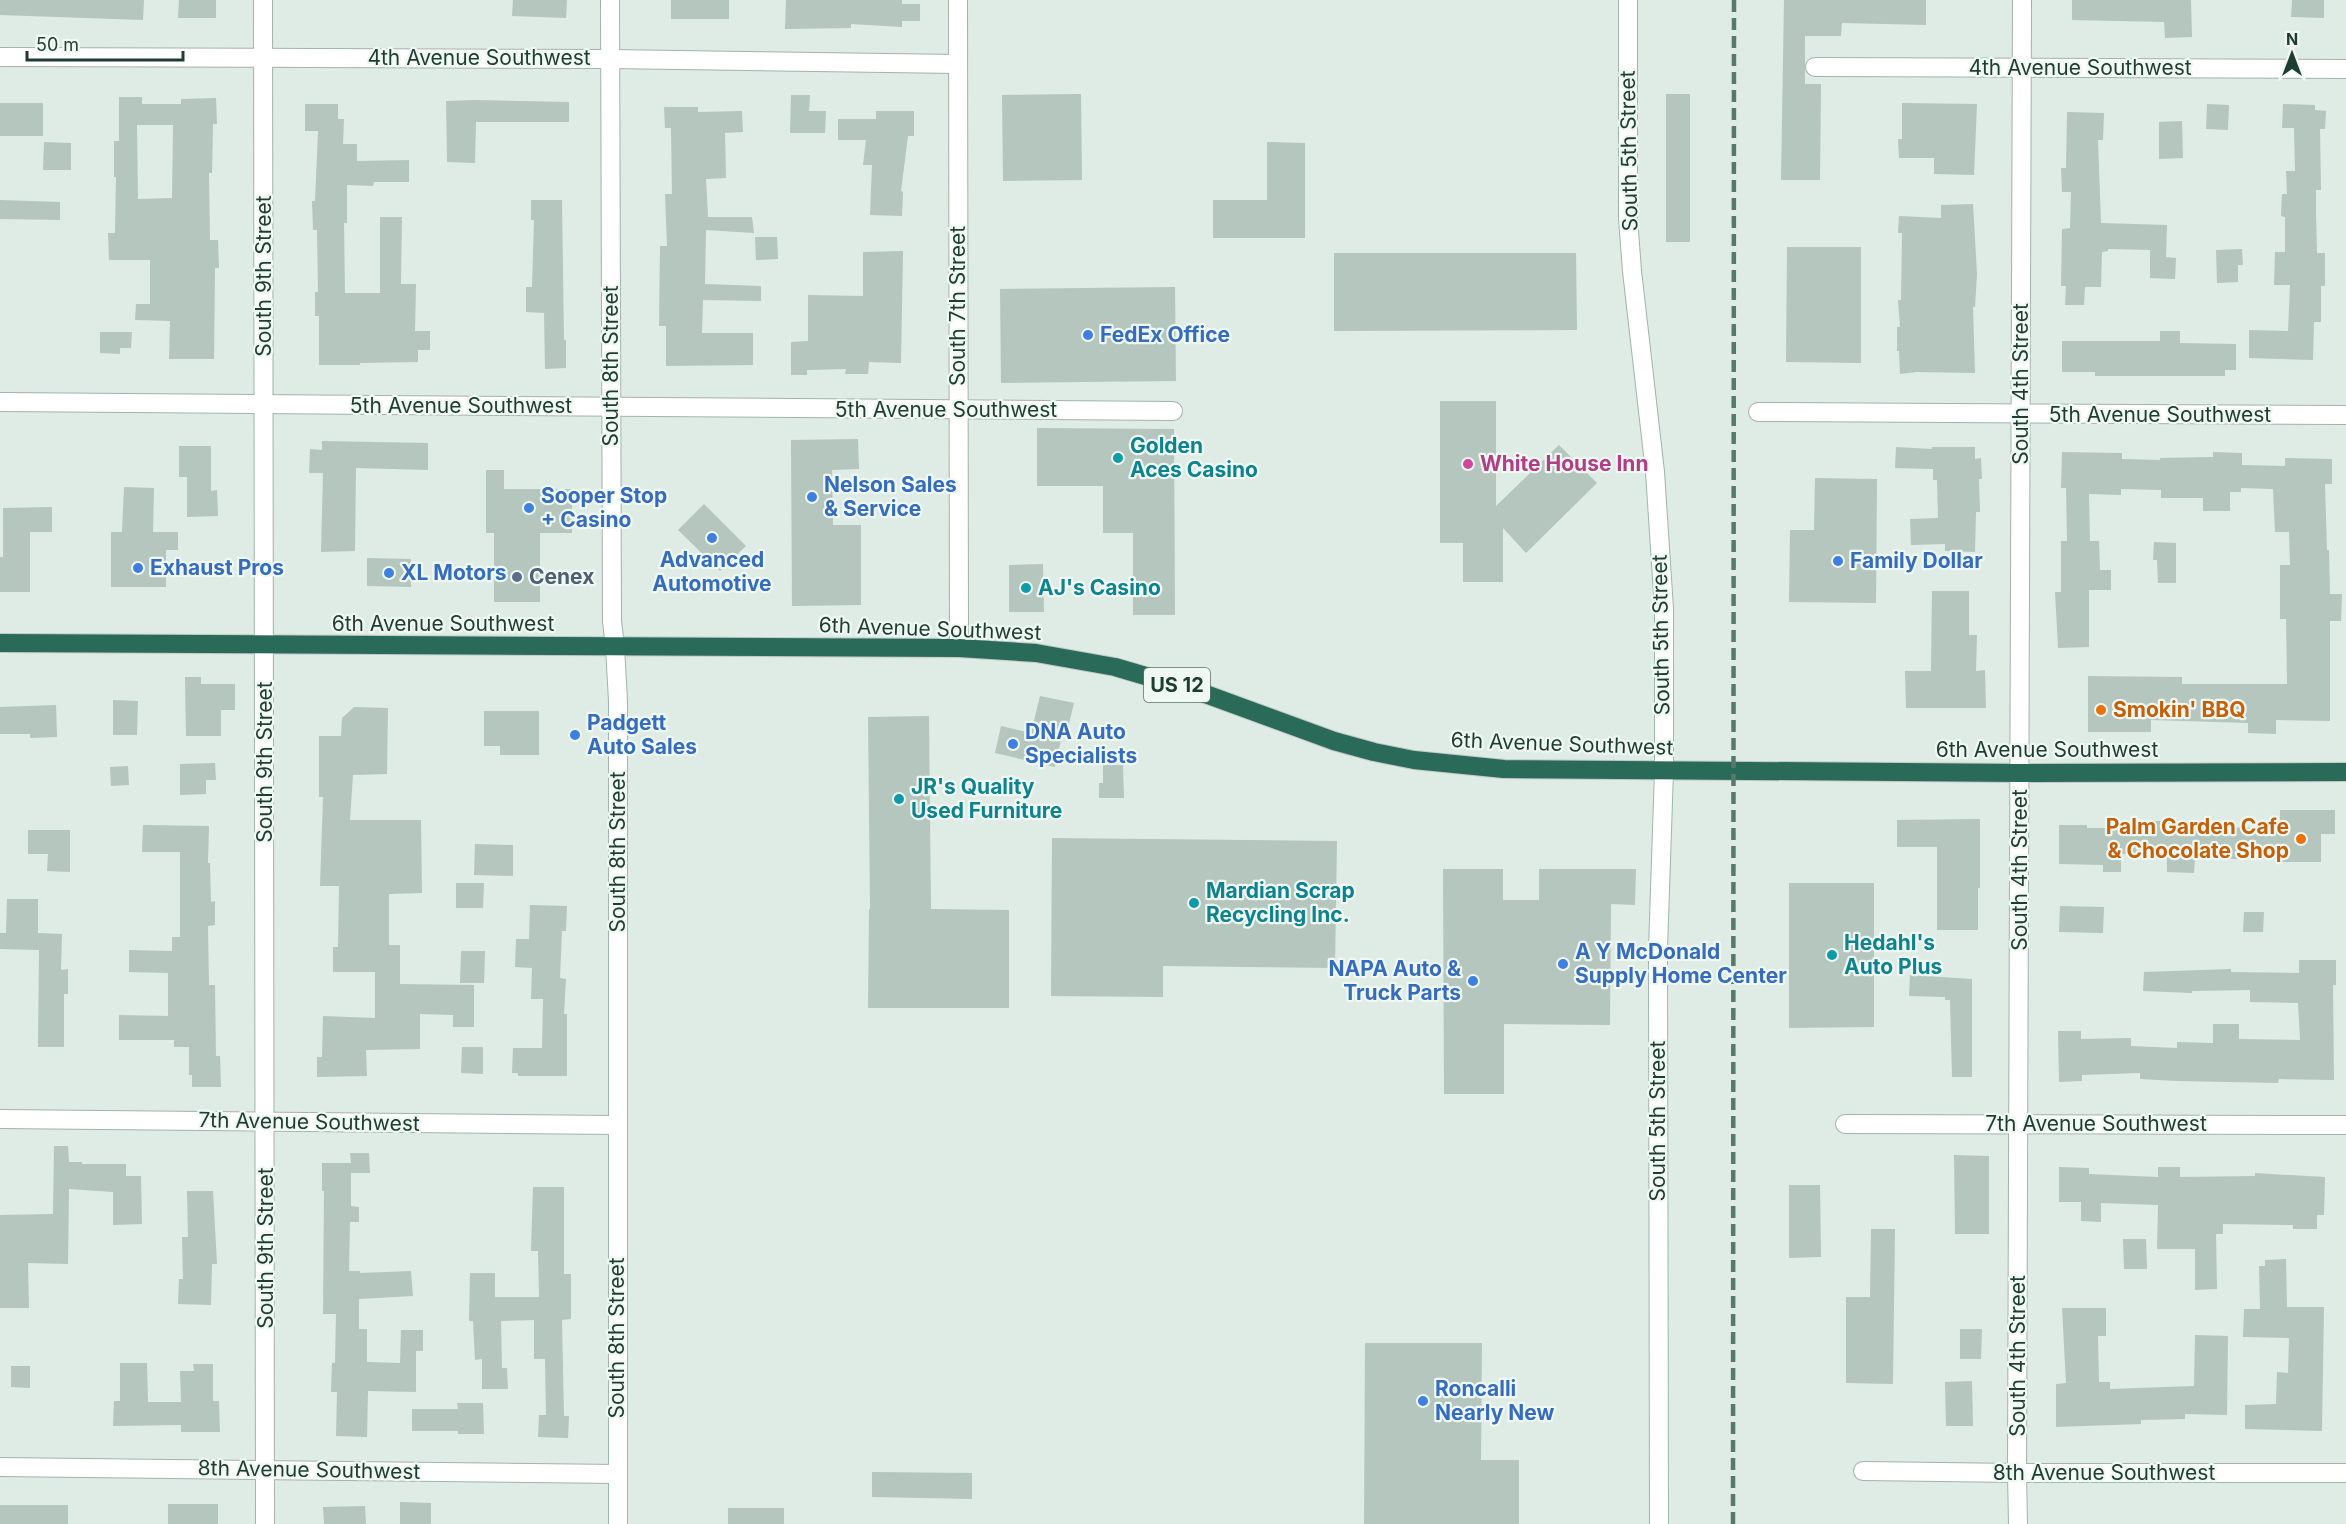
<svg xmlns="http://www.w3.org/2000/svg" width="2346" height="1524" viewBox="0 0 2346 1524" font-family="Inter,sans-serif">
  <rect width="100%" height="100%" fill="#dfebe5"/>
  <!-- building -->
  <g fill="#b4c6bd" fill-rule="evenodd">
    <path d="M0,0H144L143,20L0,15Z"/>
    <path d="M179,0H216V18H178Z"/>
    <path d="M513,0H567L566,18L512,16Z"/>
    <rect x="671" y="0" width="58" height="19"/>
    <path d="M786,0H902V4H920V21H902V27L851,24V28L785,29Z"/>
    <path d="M1784,0H1926V25L1842,23L1841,36H1805V84H1821L1820,180H1781Z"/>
    <path d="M2072,0H2191L2192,37L2165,38L2164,22L2072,20Z"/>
    <path d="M2292,0H2324V18L2291,17Z"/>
    <path d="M1081,94L1082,180L1003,181L1002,95Z"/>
    <rect x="1666" y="94" width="24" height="148"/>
    <path d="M791,95H810L809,111H826L825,133H790Z"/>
    <path d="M119,97H142V104H181V99L216,98L217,124H213L212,173H209L210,240H218L219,268H215L214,359H169L170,321L135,320L136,304H150V260H109L108,233H115L116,177H114V141H119ZM137,125H173L172,198L138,199Z"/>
    <path d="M475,100L569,102V122H476L475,163L447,162L446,101Z"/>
    <rect x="0" y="103" width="43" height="33"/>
    <path d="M1902,103L1977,104L1974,175L1934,174V158H1899L1898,139H1902Z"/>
    <path d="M305,104H338V119H344L343,144H357V161L409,160V182H374L373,186L347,185V223H344L345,293H380V217H402L401,284H416L415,331H430V350H418V362L360,363V365H319V316H315V292H318L317,230H313L312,201H315L318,131H305Z"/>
    <path d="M2207,104L2229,105L2228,130L2206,129Z"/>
    <path d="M2283,104L2315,105V110L2326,111L2325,129H2320L2321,190H2316V213L2317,253H2325V286H2321V322H2314L2313,360L2249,358V330L2288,331L2290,285H2274L2275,252H2285V217L2281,216L2282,194H2287L2286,171H2295L2294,128H2282Z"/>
    <path d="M664,107H698V112L742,111L743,132L725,133L726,178L706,179L708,217H752L754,233L706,230L705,284L761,286V301L703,300L702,333H753V365L666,366V326H659L660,246H667L665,194H672L671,128H665Z"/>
    <path d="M876,111H914V136H908L901,191L903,192L902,216L870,215L872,165H863L866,140H838V119H876Z"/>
    <path d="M2067,112L2104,113L2103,140H2098L2101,223L2167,225L2166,257L2176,258L2175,279L2150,278V250L2108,249V251L2102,252L2101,287H2085L2084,305H2065L2066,286H2061L2062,229L2070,228L2071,192H2062L2061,168H2066Z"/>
    <path d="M2182,121L2183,158L2159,159V122Z"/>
    <path d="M44,142L71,143V170H43Z"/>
    <path d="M1267,142L1305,143V238H1213V200H1267Z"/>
    <path d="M0,200L60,202V220L0,219Z"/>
    <path d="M531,200H562L564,340H566V368L545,369L544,313L526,312V287H532L534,220H531Z"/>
    <path d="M1973,204L1977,274L1975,307H1973L1975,373L1917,372L1900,374L1899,351H1897V327H1900L1898,300H1901L1902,233H1898L1899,216L1941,218V205Z"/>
    <path d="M755,237H777L778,259L756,260Z"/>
    <path d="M1787,247H1861V363L1786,362Z"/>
    <path d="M2242,249L2243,265H2238V282L2217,283L2216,250Z"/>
    <path d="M903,251L901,363L869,362L868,374H845L846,369L807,370V375H791V342L808,341V295L863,296V252Z"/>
    <path d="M1334,253H1576L1577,330L1334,331Z"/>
    <path d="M1175,287L1176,381L1001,383L1000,289Z"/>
    <path d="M2160,331H2180V343L2236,344V370H2225V376H2095V372H2062V341H2160Z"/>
    <path d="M100,332H132L131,348H120V354L100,353Z"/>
    <path d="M1440,401H1496V506L1559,445L1597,483L1526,553L1503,528V582H1463V543H1440Z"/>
    <path d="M1037,428L1174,429L1175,615H1133V533H1103V486H1037Z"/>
    <path d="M858,439L859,469L832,470L833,525H861V605L792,606L791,440Z"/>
    <path d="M322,441L428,443V470L356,468L355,551L321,552L323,473H309L310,449L322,450Z"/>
    <path d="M179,446H211V491L217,490L218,516L187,517V477H179Z"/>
    <path d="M1896,447L1932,449V447H1975V459L1981,458L1982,479H1979L1980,512H1976L1975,552L1945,551V544L1911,545L1910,519L1938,518L1937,480H1933V469L1895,468Z"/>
    <path d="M2062,452L2122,453V459L2160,460V458L2213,457V452L2242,453V465L2285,466V458L2332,459V484H2325L2327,550H2329L2330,594H2342L2341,621H2330V721L2276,720V734L2248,733V723L2151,720V732H2088V676L2182,677V684H2287L2286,619H2280V565H2290L2289,532H2275L2273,489L2241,488V492H2230V511H2203V498H2161V490L2121,489V495L2089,494L2090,541H2099L2100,570H2111V590H2089V647L2058,648L2055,592H2061V541H2067L2066,488H2061Z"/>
    <path d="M486,470H504V489H572V533H540V602H494V533H486Z"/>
    <path d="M1815,478L1877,479L1876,603L1789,602L1790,530H1814Z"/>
    <path d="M124,487L154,488L153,532H178V550H166V587H111V532H122Z"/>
    <path d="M704,504L746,546L720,571L678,530Z"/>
    <path d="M52,507V532H30V592H0V557H3V508Z"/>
    <path d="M2154,542L2176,543V583H2158L2157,560H2153Z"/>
    <path d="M367,558L411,559V587L367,586Z"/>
    <path d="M1043,564L1044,612H1009V565Z"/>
    <path d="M1932,591H1969V635H1977L1976,671L1985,670L1986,708H1906L1905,671H1931Z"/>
    <path d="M185,677H201V684H235V710H221V736H186Z"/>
    <path d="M1040,696L1074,703L1068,728L1064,727L1055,767L995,753L1001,726L1031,733Z"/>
    <path d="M113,700L138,701L137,735H113Z"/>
    <path d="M56,705L57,737L30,738V734H0V707Z"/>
    <path d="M354,707L388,708L387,774L353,775L350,820H421L422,893L389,894V945H400V984L474,985V1027H453V1015L420,1014V1049L366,1050L367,1076L317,1077V1057H322L323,1016L375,1018V972H333V947H338L339,886H320L323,797H319V736H341L342,718Z"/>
    <path d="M484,711H539V755H500V746H484Z"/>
    <path d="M929,716L931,909L1009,910V1008H868L869,909H870L868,717Z"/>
    <path d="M215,763L216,780H206V794L180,795V764Z"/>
    <path d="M1103,765H1123L1124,798H1099V783H1103Z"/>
    <path d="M128,766L129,785L111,786L110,767Z"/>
    <path d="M2280,810H2335V834H2321V862H2280V859H2195L2194,873L2167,872V855L2121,854V872H2103V865L2059,864V825H2087V828H2129V821H2168L2196,822L2195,827L2280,828Z"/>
    <path d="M1980,819V888H1978V930H1937V847H1897V820Z"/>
    <path d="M143,825L209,826L208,863H210L211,902L215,901V925L208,926L209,985H215L216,1056H220L221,1087H192V1075H189V1047H174V1040H119V1015L168,1016V973L129,972V950L172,951V937H180V852H142Z"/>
    <path d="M28,830H70V872L47,871L48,854H28Z"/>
    <path d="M1052,838L1337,841L1335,968L1163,966V997L1051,996Z"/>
    <path d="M475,844L513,845V876L474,875Z"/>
    <path d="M1443,869H1503V900H1539V869H1636L1635,905L1611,904L1610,1025L1504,1024V1094H1444Z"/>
    <path d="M456,883H484L483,908H456Z"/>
    <path d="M1789,883H1874V1027L1789,1028Z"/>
    <path d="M7,899H38V933L62,934L61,970L68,969V994H64V1047H38L39,950L0,949V933H6Z"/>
    <path d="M530,905L567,906L566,931H562L560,978L566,979L564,1014H567V1076H518V1073H512L513,1048H542L543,999H531L532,968L515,967L516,939H529Z"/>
    <path d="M2060,906L2104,907L2103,933L2059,932Z"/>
    <path d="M2244,912H2264L2263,932H2243Z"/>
    <path d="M461,951H485L484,983H460Z"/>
    <path d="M2299,960H2336V985H2333L2334,1080L2279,1079L2278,1083L2177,1081L2140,1079V1073L2082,1075V1081L2059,1082L2058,1031H2081V1039L2131,1038V1046L2177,1048V1042L2213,1043V1024H2239V1039L2300,1040L2298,1003L2250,1002V990L2192,991V993L2143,991L2144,972L2231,969V972L2299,973Z"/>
    <path d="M1910,975L1972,979V1077H1952L1950,1000H1945V997L1909,996Z"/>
    <path d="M462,1047H483V1074L461,1073Z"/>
    <path d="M54,1146H68L69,1162H82V1164H126V1176H141L142,1224L113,1225V1192L69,1189L68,1264L28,1263L29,1308H0V1215L53,1214Z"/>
    <path d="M350,1153H369L370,1173H351V1206L359,1207V1222H350L349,1271H360V1273L411,1271L413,1296L359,1299V1329H367V1362L400,1363L401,1330H423V1351H416V1392L368,1391L367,1437L336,1436L337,1392H331L332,1363H335L336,1314H323L324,1191H322V1163H351Z"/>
    <path d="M1954,1155L1989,1156V1234H1955Z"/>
    <path d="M2059,1167L2089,1168V1174L2158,1177V1167H2180V1177L2255,1176V1173L2325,1177L2324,1215H2317V1229H2293V1225L2223,1224V1234H2216L2217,1289L2195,1290V1249H2157L2158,1205L2101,1203V1222L2081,1221V1202H2059Z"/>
    <path d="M1789,1185H1820L1821,1257L1789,1258Z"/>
    <path d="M533,1187H564V1274H571V1319L562,1320L564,1416H569L568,1438L538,1437L539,1415H546L545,1359H534V1320L501,1321L502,1368H507L508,1389H482V1359L475,1360L473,1321H469L470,1273H495V1297H539L538,1251H531Z"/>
    <path d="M187,1191H213L217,1264H212L211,1305L178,1304L179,1279H183L182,1237H188Z"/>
    <path d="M1871,1229H1895L1893,1384L1846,1383V1297H1870Z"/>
    <path d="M2123,1239H2146L2147,1269H2124Z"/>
    <path d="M2286,1259L2287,1307H2324L2322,1431L2245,1429V1405L2276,1404L2277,1372L2288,1373L2289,1338L2243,1337L2244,1309H2260L2259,1266H2265V1260Z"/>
    <path d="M2062,1308H2106V1336H2098L2099,1382H2110V1389L2194,1386L2195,1335L2228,1336L2227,1415L2185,1414V1419L2141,1420V1424L2056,1427V1384L2066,1383Z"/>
    <path d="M1960,1329H1982L1981,1359H1960Z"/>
    <path d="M1365,1343H1482L1481,1460H1519V1524H1364Z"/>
    <path d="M120,1363H147L148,1402H181L180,1371H194L193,1364H213V1401H219L220,1432H181V1425L113,1426L114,1401H120Z"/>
    <path d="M11,1366H30V1388L11,1387Z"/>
    <path d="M1972,1381L1973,1426H1946L1945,1382Z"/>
    <path d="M457,1403H483L484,1434H458V1431H412V1409H458Z"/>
    <path d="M872,1472L972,1473V1499L872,1497Z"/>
    <path d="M400,1502L431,1503V1524H400Z"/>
    <rect x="168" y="1504" width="50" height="20"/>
    <rect x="0" y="1505" width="68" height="19"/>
    <path d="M365,1506L366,1524H324L323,1507Z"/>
    <rect x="728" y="1508" width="56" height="16"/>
  </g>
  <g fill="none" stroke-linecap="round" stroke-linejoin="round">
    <defs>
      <g id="street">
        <path d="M263,0L265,1524"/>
        <path d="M610,0L612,621L615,647"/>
        <path d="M958,0L959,648"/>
        <path d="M0,57L610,59L957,64"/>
        <path d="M1815,67L2346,69"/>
        <path d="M0,402L1173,411"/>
        <path d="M1758,412L2346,415"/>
        <path d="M0,1119L617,1125"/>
        <path d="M1845,1124L2346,1125"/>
        <path d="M0,1467L618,1474"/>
        <path d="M1863,1471L2017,1473L2022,0"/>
      </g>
      <g id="secondary">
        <path d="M1628,0V218L1632,271L1655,472L1664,609V771L1658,949L1659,1524"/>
        <path d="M615,647L618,701V1524"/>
        <path d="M2018,1524L2017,1473H2346"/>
      </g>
      <path id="highway" d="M0,643L959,648L1036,653L1115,667L1200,692L1334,741L1374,752L1414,760L1504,769L2020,773L2346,772"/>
    </defs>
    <!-- street casing -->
    <use href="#street" stroke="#a2b3ac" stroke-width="20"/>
    <!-- secondary casing -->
    <use href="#secondary" stroke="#9db7ac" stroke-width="20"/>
    <!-- highway casing -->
    <use href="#highway" stroke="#c0c8c6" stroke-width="20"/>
    <!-- street -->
    <use href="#street" stroke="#fff" stroke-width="18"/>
    <!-- secondary -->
    <use href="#secondary" stroke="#fff" stroke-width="18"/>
    <!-- highway -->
    <use href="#highway" stroke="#296a58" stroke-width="18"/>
    <!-- rail -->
    <path stroke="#59786d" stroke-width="4.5" stroke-dasharray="12 6" stroke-linecap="butt" d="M1733,1524L1734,0"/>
  </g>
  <!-- markers -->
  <g fill="#3f7fe0" stroke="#eff8f3" stroke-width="2">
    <circle cx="1088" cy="335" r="6"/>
    <circle cx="812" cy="497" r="6"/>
    <circle cx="529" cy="508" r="6"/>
    <circle cx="712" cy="538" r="6"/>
    <circle cx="1838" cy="561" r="6"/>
    <circle cx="138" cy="568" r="6"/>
    <circle cx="389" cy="573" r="6"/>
    <circle cx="575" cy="735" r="6"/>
    <circle cx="1013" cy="744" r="6"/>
    <circle cx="1563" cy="964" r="6"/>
    <circle cx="1473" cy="981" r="6"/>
    <circle cx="1423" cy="1401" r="6"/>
  </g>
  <g fill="#0f9aa8" stroke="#eff8f3" stroke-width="2">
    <circle cx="1118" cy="458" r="6"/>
    <circle cx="1026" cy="588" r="6"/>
    <circle cx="899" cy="799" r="6"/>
    <circle cx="1194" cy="903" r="6"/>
    <circle cx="1832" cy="955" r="6"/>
  </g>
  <circle fill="#d1479c" stroke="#eff8f3" stroke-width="2" cx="1468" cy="464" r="6"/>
  <circle fill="#5c6f8a" stroke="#eff8f3" stroke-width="2" cx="517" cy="577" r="6"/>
  <g fill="#e8710a" stroke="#eff8f3" stroke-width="2">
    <circle cx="2101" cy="710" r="6"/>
    <circle cx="2301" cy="839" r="6"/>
  </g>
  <g text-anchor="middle" stroke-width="4.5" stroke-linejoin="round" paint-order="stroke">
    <!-- shield labels -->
    <rect fill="#eff8f3" stroke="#5d746c" stroke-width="1.5" x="1144" y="668" width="66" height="34" rx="4.5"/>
    <g font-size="20" font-weight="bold" fill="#1f3c32">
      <text x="1177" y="692">US 12</text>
    </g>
    <!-- street labels -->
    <g font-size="21" fill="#1f3c32" stroke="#eff8f3">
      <text x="479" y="65">4th Avenue Southwest</text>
      <text x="2080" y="75">4th Avenue Southwest</text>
      <text transform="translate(1629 151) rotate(-91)" y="7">South 5th Street</text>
      <text transform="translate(264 276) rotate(-90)" y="7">South 9th Street</text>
      <text transform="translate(958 306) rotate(-90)" y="7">South 7th Street</text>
      <text transform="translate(611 366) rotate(-90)" y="7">South 8th Street</text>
      <text transform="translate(2021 384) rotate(-90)" y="7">South 4th Street</text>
      <text x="461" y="413">5th Avenue Southwest</text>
      <text x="946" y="417">5th Avenue Southwest</text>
      <text x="2160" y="422">5th Avenue Southwest</text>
      <text x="443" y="631">6th Avenue Southwest</text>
      <text transform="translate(930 629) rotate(2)" y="7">6th Avenue Southwest</text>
      <text transform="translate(1661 635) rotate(-91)" y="7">South 5th Street</text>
      <text transform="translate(1562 744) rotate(2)" y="7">6th Avenue Southwest</text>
      <text x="2047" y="757">6th Avenue Southwest</text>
      <text transform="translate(265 762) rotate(-90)" y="7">South 9th Street</text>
      <text transform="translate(618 852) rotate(-90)" y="7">South 8th Street</text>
      <text transform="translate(2020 870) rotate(-90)" y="7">South 4th Street</text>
      <text transform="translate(1658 1121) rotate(-90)" y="7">South 5th Street</text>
      <text transform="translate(309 1122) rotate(1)" y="7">7th Avenue Southwest</text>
      <text x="2096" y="1131">7th Avenue Southwest</text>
      <text transform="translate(266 1248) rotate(-90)" y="7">South 9th Street</text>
      <text transform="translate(617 1338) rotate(-90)" y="7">South 8th Street</text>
      <text transform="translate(2018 1356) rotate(-90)" y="7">South 4th Street</text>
      <text transform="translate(309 1470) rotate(1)" y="7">8th Avenue Southwest</text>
      <text x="2104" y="1480">8th Avenue Southwest</text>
    </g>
    <!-- shop labels -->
    <g font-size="21" font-weight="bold" fill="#366cbe" stroke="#eff8f3" text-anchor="start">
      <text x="1100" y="342">FedEx Office</text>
      <text x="824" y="492">Nelson Sales<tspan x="824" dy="24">&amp; Service</tspan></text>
      <text x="541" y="503">Sooper Stop<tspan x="541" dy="24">+ Casino</tspan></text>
      <text x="712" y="567" text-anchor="middle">Advanced<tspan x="712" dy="24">Automotive</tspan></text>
      <text x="1850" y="568">Family Dollar</text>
      <text x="150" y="575">Exhaust Pros</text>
      <text x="401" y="580">XL Motors</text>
      <text x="587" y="730">Padgett<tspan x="587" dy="24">Auto Sales</tspan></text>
      <text x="1025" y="739">DNA Auto<tspan x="1025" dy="24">Specialists</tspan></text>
      <text x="1575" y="959">A Y McDonald<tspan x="1575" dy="24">Supply Home Center</tspan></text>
      <text x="1461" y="976" text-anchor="end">NAPA Auto &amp;<tspan x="1461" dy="24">Truck Parts</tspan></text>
      <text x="1435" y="1396">Roncalli<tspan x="1435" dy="24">Nearly New</tspan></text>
    </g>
    <!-- culture labels -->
    <g font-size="21" font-weight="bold" fill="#0d838f" stroke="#eff8f3" text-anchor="start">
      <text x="1130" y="453">Golden<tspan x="1130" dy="24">Aces Casino</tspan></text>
      <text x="1038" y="595">AJ's Casino</text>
      <text x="911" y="794">JR's Quality<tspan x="911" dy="24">Used Furniture</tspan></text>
      <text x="1206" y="898">Mardian Scrap<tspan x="1206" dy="24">Recycling Inc.</tspan></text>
      <text x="1844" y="950">Hedahl's<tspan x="1844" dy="24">Auto Plus</tspan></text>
    </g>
    <!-- hotel labels -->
    <g font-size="21" font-weight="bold" fill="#b23c85" stroke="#eff8f3" text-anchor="start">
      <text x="1480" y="471">White House Inn</text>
    </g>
    <!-- service labels -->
    <g font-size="21" font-weight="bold" fill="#4e5e75" stroke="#eff8f3" text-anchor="start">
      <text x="529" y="584">Cenex</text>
    </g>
    <!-- food labels -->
    <g font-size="21" font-weight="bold" fill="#c56008" stroke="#eff8f3" text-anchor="start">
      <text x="2113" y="717">Smokin' BBQ</text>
      <text x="2289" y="834" text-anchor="end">Palm Garden Cafe<tspan x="2289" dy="24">&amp; Chocolate Shop</tspan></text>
    </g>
  </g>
  <!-- north arrow -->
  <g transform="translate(2292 54)" stroke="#eff8f3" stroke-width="4.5" paint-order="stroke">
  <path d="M0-4.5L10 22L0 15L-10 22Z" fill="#1f3c32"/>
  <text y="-9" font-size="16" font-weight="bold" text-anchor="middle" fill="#1f3c32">N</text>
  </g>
  <!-- scale -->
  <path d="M27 51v9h156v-9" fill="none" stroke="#1f3c32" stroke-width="3"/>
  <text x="36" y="51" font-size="18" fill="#1f3c32" stroke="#eff8f3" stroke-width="4.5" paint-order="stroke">50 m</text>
</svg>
